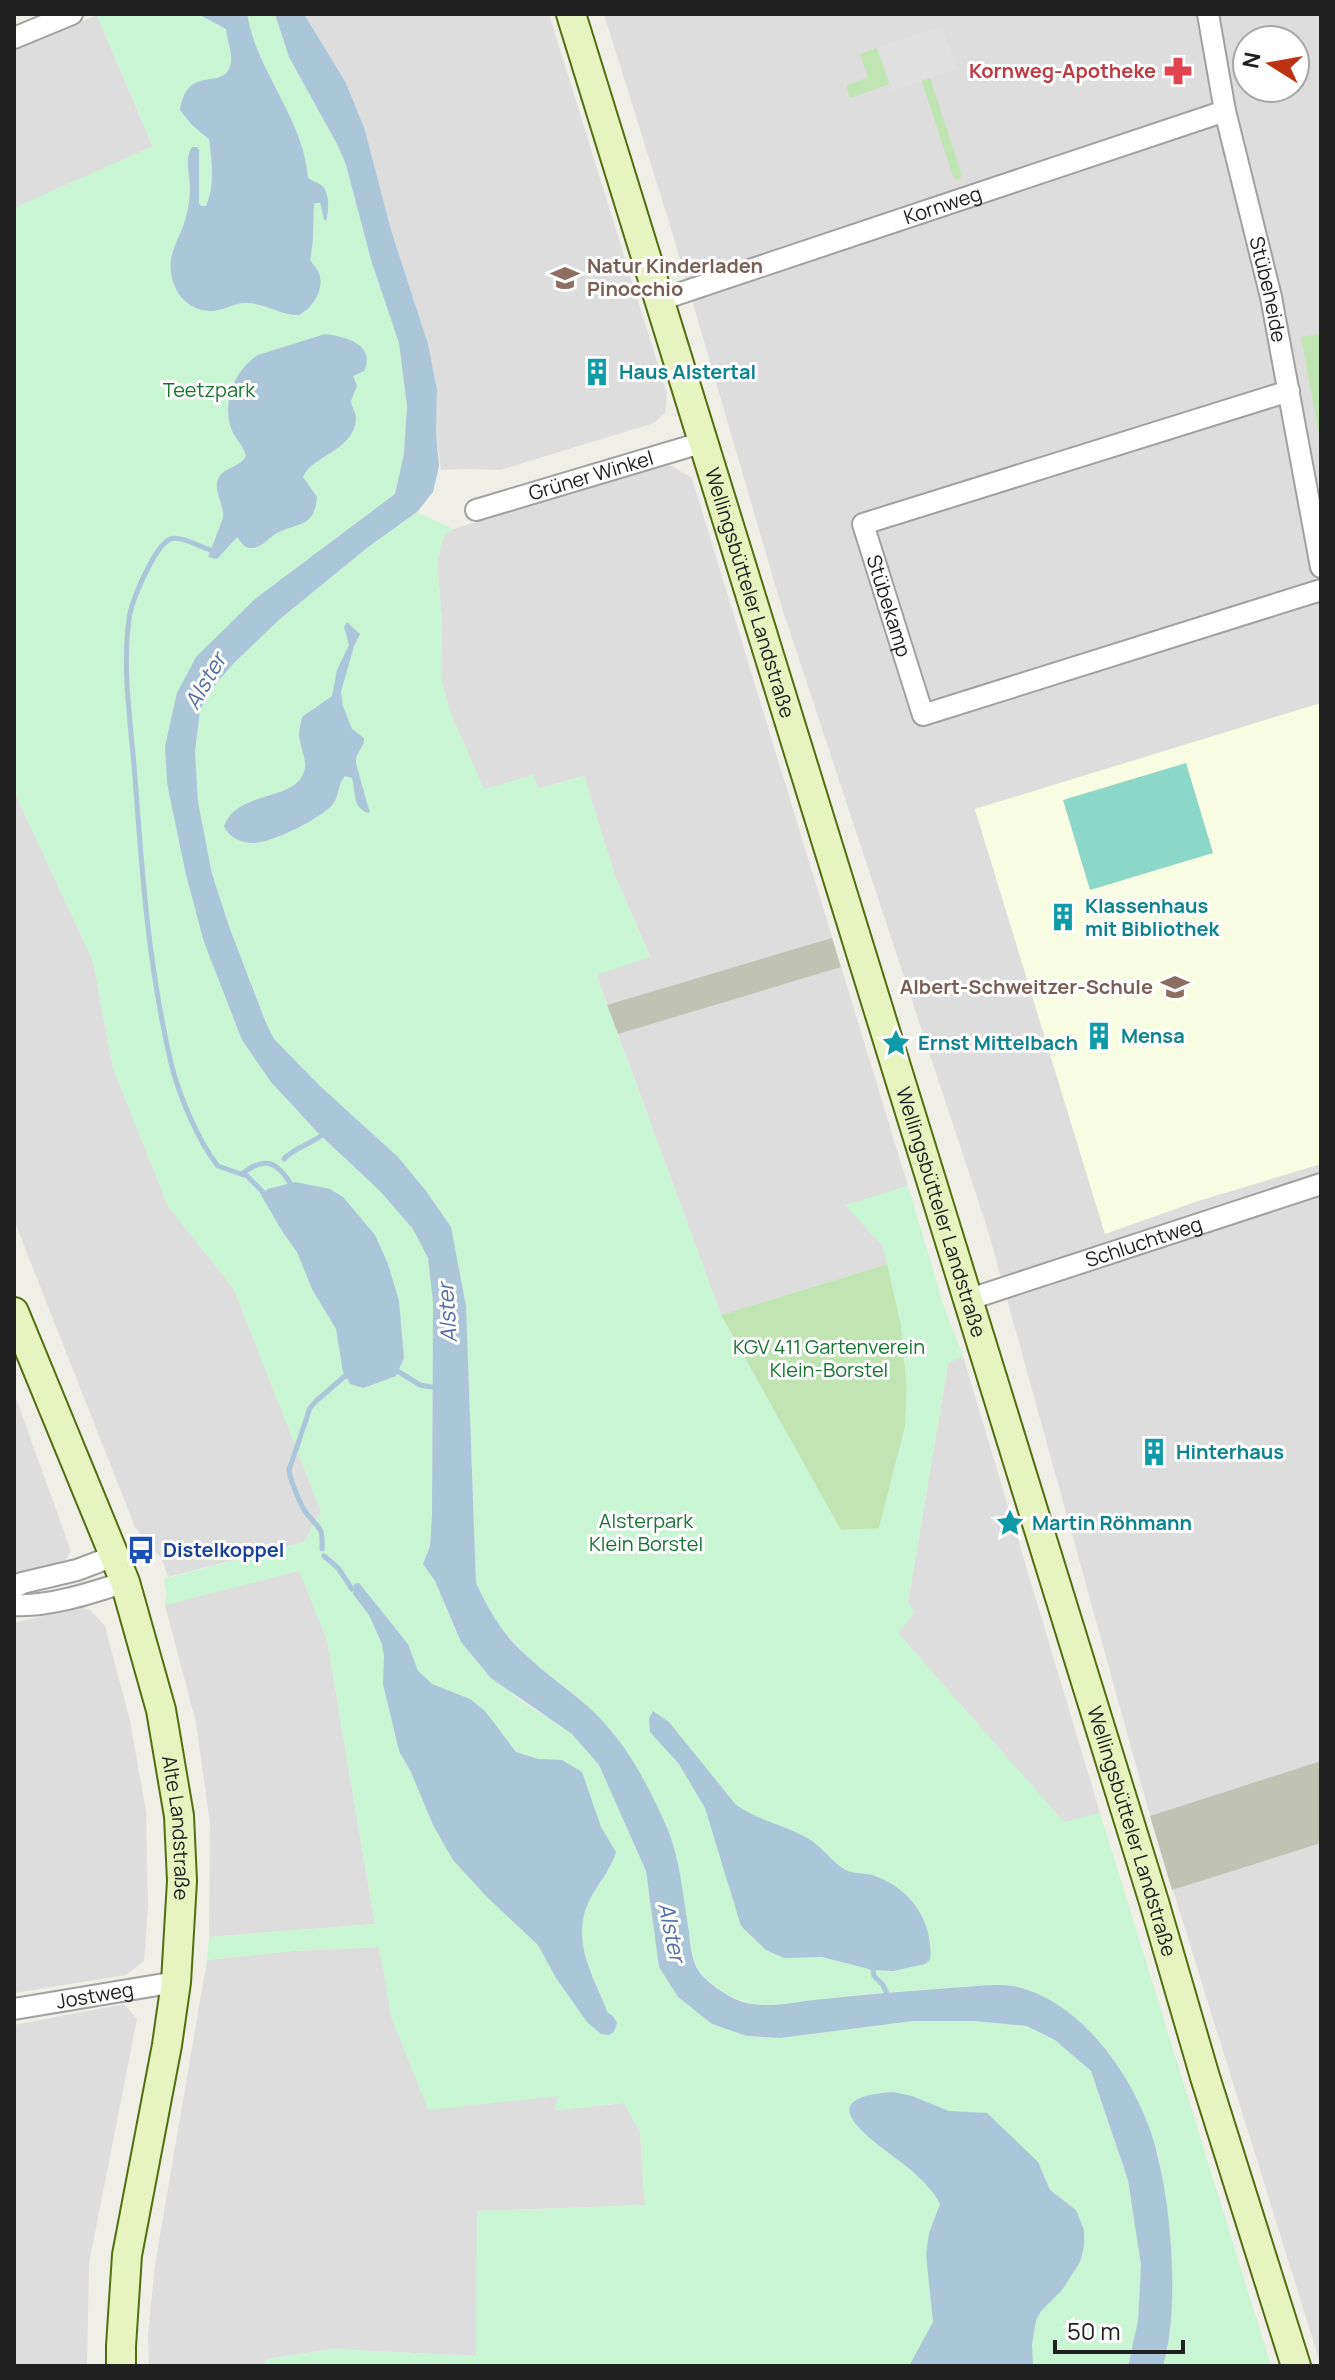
<svg xmlns="http://www.w3.org/2000/svg" width="1335" height="2380" viewBox="0 0 1335 2380" font-family="Manrope,sans-serif">
  <rect width="100%" height="100%" fill="#efeee7"/>
  <!-- residential -->
  <g fill="#dedddd" fill-rule="evenodd">
    <path d="M304,14H549L667,394L665,413L654,423L500,470L469,469L441,470L436,432L437,390L428,344L391,230L365,130L346,83Z"/>
    <path d="M604,14H1321V703L975,810L1105,1233L1198,1201L1321,1164V2366L1150,1816L987,1227L781,605L673,235ZM1247,40H1295V88H1247Z"/>
    <path d="M97,15L153,147L14,208V50Z"/>
    <path d="M668,464L692,478L908,1186L846,1206L883,1246L888,1264L721,1315L596,974L650,956L615,876L584,776L537,789L533,775L484,790L450,712L441,680L442,622L437,563L444,535L453,529Z"/>
    <path d="M14,791L93,961L113,1068L168,1206L234,1289L321,1511L304,1542L168,1577L162,1559L135,1527L14,1220Z"/>
    <path d="M963,1356L1100,1813L1064,1823L898,1633L914,1613L908,1602L948,1363Z"/>
    <path d="M14,1393L71,1551L66,1560L14,1575Z"/>
    <path d="M299,1570L327,1640L375,1924L209,1937L210,1824L196,1723L165,1605Z"/>
    <path d="M81,1607L90,1610L105,1626L130,1721L146,1811L148,1906L144,1961L126,1975L14,1993V1623Z"/>
    <path d="M380,1947L392,2019L558,2096L556,2110L624,2103L640,2132L645,2205L478,2211L477,2356L332,2349L268,2359L261,2366H149L148,2334L155,2265L207,1960L293,1951Z"/>
    <path d="M124,2004L137,2019L89,2263L87,2366H14V2025Z"/>
  </g>
  <!-- education -->
  <path fill="#f8fce3" d="M1321,703V1164L1198,1201L1105,1234L975,809Z"/>
  <!-- construction -->
  <g fill="#c0c3b3">
    <path d="M832,938L841,967L618,1034L607,1005Z"/>
    <path d="M1321,1761V1843L1172,1890L1150,1816Z"/>
  </g>
  <!-- grass -->
  <g fill="#c1e5b2">
    <path d="M877,48L890,84L850,98L846,86L868,77L860,54Z"/>
    <path d="M930,78L962,175L959,180L953,177L921,79Z"/>
    <path d="M1319,334L1321,347V446L1301,337Z"/>
    <path d="M888,1264L901,1325L907,1388L905,1427L879,1529L840,1530L721,1315Z"/>
  </g>
  <!-- park -->
  <g fill="#c8f5d4">
    <path d="M275,14L289,57L338,146L346,165L371,260L399,343L407,406L404,453L395,494L290,573L165,746L271,1082L318,1133L380,1191L414,1229L428,1258L433,1302L432,1514L430,1546L423,1564L435,1581L456,1632L515,1697L572,1734L599,1765L646,1871L659,1967L678,1997L712,2024L747,2036L780,2038L913,2021H974L1027,2026L1055,2040L1091,2071L1128,2180L1141,2265L1138,2321L1128,2366H261L268,2359L332,2349L476,2356L477,2211L645,2205L640,2132L624,2103L555,2110L558,2096L428,2110L392,2019L379,1947L293,1951L207,1960L209,1937L375,1924L327,1640L299,1571L165,1605L167,1594L164,1579L304,1542L321,1511L234,1289L168,1206L113,1068L93,961L14,791V208L153,146L97,15Z"/>
    <path d="M417,512L453,529L444,535L437,563L442,622L441,680L450,712L484,789L534,775L538,789L584,776L615,876L650,957L596,975L721,1315L841,1530L879,1528L905,1427L907,1388L901,1325L883,1246L845,1205L908,1186L945,1310L963,1356L948,1363L908,1601L914,1613L898,1633L1064,1822L1100,1813L1271,2366H1163L1168,2349L1170,2247L1159,2154L1081,2023L1047,1999L1012,1986H979L888,1992L773,2006H756L727,1995L706,1979L694,1962L673,1846L667,1827L648,1788L613,1732L579,1698L528,1658L493,1618L476,1583L466,1306L451,1227L426,1191L398,1157L320,1086L274,1039L266,1023L230,929L212,874L198,802L195,752L200,710L212,688L234,663L280,619L368,547Z"/>
  </g>
  <!-- pitch -->
  <path fill="#8cd7c8" d="M1186,763L1213,853L1090,890L1063,800Z"/>
  <!-- parking -->
  <path fill="#e0e0e0" d="M942,26L957,69L892,91L877,48Z"/>
  <!-- water -->
  <g fill="#abc6d9">
    <path d="M198,14H247C257,73 303,117 308,178C312,181 317,182 321,185C330,191 329,212 326,221L324,219L320,203H315L314,205C313,223 314,243 310,260C313,265 319,270 320,276C323,292 312,308 299,315C280,315 264,303 246,303C233,303 223,311 210,311C183,310 168,285 171,259C174,243 184,229 187,213C189,205 190,197 190,188C190,174 184,160 192,147H197L199,150V203L201,206H206C215,186 212,161 209,139L192,125L180,110C188,61 226,94 231,62C232,52 227,39 226,29Z"/>
    <path d="M275,14H304L346,83L365,130L391,230L428,344L437,390L436,432L439,466L433,492L417,512L368,547L280,619L234,663L212,688L200,710L195,752L198,802L212,874L230,929L266,1023L274,1039L320,1086L398,1157L426,1191L451,1227L466,1306L476,1583C490,1613 503,1635 529,1658C556,1683 589,1702 612,1732C634,1758 651,1792 665,1823C680,1856 683,1896 689,1932C690,1941 691,1953 694,1962C699,1976 713,1986 724,1993C752,2012 783,2004 814,2000C859,1995 905,1991 950,1988C970,1987 993,1983 1012,1986C1077,1998 1128,2069 1149,2127C1171,2186 1181,2306 1163,2366H1128L1138,2321L1141,2265L1128,2180L1091,2071L1055,2040L1027,2026L974,2021H913L780,2038L747,2036L712,2024L678,1997L659,1967L646,1871L599,1765L572,1734L491,1678L461,1642L435,1581L423,1564L430,1546L432,1514L433,1302L428,1258L413,1229L380,1191L318,1133L271,1082L242,1040L204,942L186,875L167,783L165,746L177,693L196,657L255,599L395,494L404,453L407,406L399,343L371,260L346,165L338,146L289,57Z"/>
    <path d="M325,334C346,337 376,344 364,371L353,376L357,386L351,401C352,408 356,412 356,420C353,451 310,457 303,477L317,497C314,527 301,522 279,532C270,536 262,548 252,548C244,549 241,542 237,537L217,559L208,557L223,518C224,506 216,495 217,483C220,466 238,470 246,456C243,445 235,439 231,428C222,402 235,369 258,355Z"/>
    <path d="M347,622L360,634L354,646L341,692L343,706L352,729L364,738C365,748 355,751 356,764L370,813C352,810 356,792 352,778L345,776C337,784 340,795 333,804C322,818 273,842 255,843C243,844 228,837 224,826C237,790 294,802 304,772C308,761 300,747 299,735C299,729 301,723 302,717L332,696L337,670L349,645L344,627Z"/>
    <path d="M295,1182L330,1189L343,1197L375,1235L388,1264L399,1301L404,1358L396,1376L363,1388L350,1384L343,1372L336,1329L312,1289L297,1252L282,1231L261,1195L268,1189Z"/>
    <path d="M359,1583L408,1644L418,1671L432,1684L470,1699L485,1711L516,1752L538,1759L562,1760L582,1772L601,1827L616,1852C609,1873 598,1883 589,1901C570,1941 594,1977 608,2013L613,2016L617,2023L614,2032L609,2035L601,2034L587,2022L556,1978L538,1945L487,1897L453,1860L433,1825L411,1772L399,1751L383,1684L384,1656L382,1644L369,1615L353,1594L354,1584Z"/>
    <path d="M653,1711L669,1722L736,1805C759,1821 786,1825 809,1839C823,1847 833,1864 848,1871C855,1874 865,1873 872,1875C909,1887 934,1920 930,1960L925,1964L893,1971L873,1970L822,1957L784,1958L766,1950L741,1926L705,1808L679,1764L650,1732L649,1718Z"/>
    <path d="M893,2092L912,2096L949,2111L987,2113L1038,2162L1050,2190L1076,2210L1084,2230V2246L1080,2262L1062,2290L1041,2311L1036,2320L1032,2345L1033,2366H909L933,2322L926,2254L929,2233L940,2204C934,2191 922,2180 911,2170C886,2148 797,2098 893,2092Z"/>
  </g>
  <g fill="none" stroke-linecap="round" stroke-linejoin="round">
    <!-- stream -->
    <g stroke="#abc6d9" stroke-width="5">
      <path d="M210,550C200,547 180,535 170,539C154,547 131,602 129,619C122,671 131,725 135,777C142,874 149,972 172,1067C180,1097 198,1141 218,1166L247,1176L263,1192"/>
      <path d="M284,1159C295,1147 313,1144 326,1132"/>
      <path d="M242,1174C263,1157 276,1160 290,1183"/>
      <path d="M399,1372L420,1385L438,1388"/>
      <path d="M322,1549C323,1526 320,1530 307,1514C301,1507 290,1479 289,1470L310,1408L315,1402L345,1376"/>
      <path d="M324,1556L338,1568L352,1589"/>
      <path d="M873,1970L874,1976L883,1985L888,1996"/>
    </g>
    <defs>
      <g id="street">
        <path id="s1" d="M1208,14L1225,111L1271,297L1321,567"/>
        <path d="M14,38L72,14"/>
        <path id="s2" d="M660,300L1225,111"/>
        <path id="s3" d="M1289,391L863,524L923,715L1321,590"/>
        <path id="s4" d="M476,510L704,442"/>
        <path id="s5" d="M967,1300L1321,1184"/>
        <path d="M14,1588L22,1583L77,1570L114,1556"/>
        <path d="M14,1605C49,1607 91,1593 125,1582"/>
        <path id="s6" d="M14,2009L176,1982"/>
      </g>
      <g id="secondary">
        <path id="s7" d="M571,14L1154,1902L1205,2077L1296,2366"/>
        <path id="s8" d="M14,1312L125,1582L161,1710L179,1816L182,1881L176,1982L167,2045L127,2255L121,2346V2366"/>
      </g>
    </defs>
    <!-- street casing -->
    <use href="#street" stroke="#a1a1a1" stroke-width="24"/>
    <!-- secondary casing -->
    <use href="#secondary" stroke="#526e0f" stroke-width="32"/>
    <!-- street -->
    <use href="#street" stroke="#fff" stroke-width="20"/>
    <!-- secondary -->
    <use href="#secondary" stroke="#e8f4c0" stroke-width="28"/>
  </g>
  <!-- icons -->
  <defs>
    <symbol id="pharmacy-bare" viewBox="-9 -9 18 18"><path d="M-2-6h4v4h4v4h-4v4h-4v-4h-4v-4h4Z" fill="#e0444e" stroke="#fff" stroke-width="2.5" paint-order="stroke"/></symbol>
    <symbol id="school-bare" viewBox="-9 -9 18 18"><path d="M0-5L7-2L0 1L-7-2ZM-4 1L0 2.5L4 1V4Q0 6-4 4Z" fill="#8d6e63" stroke="#fff" stroke-width="2.5" paint-order="stroke"/></symbol>
    <symbol id="building-bare" viewBox="-9 -9 18 18"><path d="M-4-6H4V6H1V3H-1V6H-4ZM-2.5-4.3h1.7v1.8h-1.7ZM.8-4.3h1.7v1.8H.8ZM-2.5-1h1.7V.8h-1.7ZM.8-1h1.7V.8H.8Z" fill="#0f9aa8" stroke="#fff" stroke-width="2.5" paint-order="stroke"/></symbol>
    <symbol id="sight-bare" viewBox="-9 -9 18 18"><path d="M0-6L1.8-2.2L6-1.7L2.9 1.2L3.7 5.4L0 3.3L-3.7 5.4L-2.9 1.2L-6-1.7L-1.8-2.2Z" fill="#0f9aa8" stroke="#fff" stroke-width="2.5" paint-order="stroke"/></symbol>
    <symbol id="bus-bare" viewBox="-9 -9 18 18"><path d="M-5-6H5V4H4V6H2V4H-2V6H-4V4H-5ZM-3.5-4V0h7V-4ZM-3.5 1.2v1.5H-2V1.2ZM2 1.2v1.5H3.5V1.2Z" fill="#1a4fb4" stroke="#fff" stroke-width="2.5" paint-order="stroke"/></symbol>
  </defs>
  <g fill-rule="evenodd">
    <use href="#pharmacy-bare" x="1158" y="51" width="40" height="40"/>
    <use href="#school-bare" x="545" y="258" width="40" height="40"/>
    <use href="#building-bare" x="577" y="352" width="40" height="40"/>
    <use href="#building-bare" x="1043" y="897" width="40" height="40"/>
    <use href="#school-bare" x="1155" y="967" width="40" height="40"/>
    <use href="#building-bare" x="1079" y="1016" width="40" height="40"/>
    <use href="#sight-bare" x="876" y="1023" width="40" height="40"/>
    <use href="#building-bare" x="1134" y="1432" width="40" height="40"/>
    <use href="#sight-bare" x="990" y="1503" width="40" height="40"/>
    <use href="#bus-bare" x="121" y="1530" width="40" height="40"/>
  </g>
  <g text-anchor="middle" stroke-width="6" stroke-linejoin="round" paint-order="stroke">
    <!-- health labels -->
    <g font-size="20" font-weight="bold" fill="#be3a42" stroke="#fff" text-anchor="end">
      <text x="1156" y="78">Kornweg-Apotheke</text>
    </g>
    <!-- street labels -->
    <g font-size="20" fill="#202020" stroke="#fff">
      <text dy="7" stroke="none"><textPath href="#s2" startOffset="298">Kornweg</textPath></text>
      <text dy="7" stroke="none"><textPath href="#s1" startOffset="282">Stübeheide</textPath></text>
      <text dy="7" stroke="none"><textPath href="#s4" startOffset="120">Grüner Winkel</textPath></text>
      <text dy="7" stroke="none"><textPath href="#s7" startOffset="606">Wellingsbütteler Landstraße</textPath></text>
      <text dy="7" stroke="none"><textPath href="#s3" startOffset="532">Stübekamp</textPath></text>
      <text dy="7" stroke="none"><textPath href="#s7" startOffset="1254">Wellingsbütteler Landstraße</textPath></text>
      <text dy="7" stroke="none"><textPath href="#s5" startOffset="186">Schluchtweg</textPath></text>
      <text dy="7" stroke="none"><textPath href="#s8" startOffset="544">Alte Landstraße</textPath></text>
      <text dy="7" stroke="none"><textPath href="#s7" startOffset="1902">Wellingsbütteler Landstraße</textPath></text>
      <text dy="7" stroke="none"><textPath href="#s6" startOffset="82">Jostweg</textPath></text>
    </g>
    <!-- education labels -->
    <g font-size="20" font-weight="bold" fill="#785e54" stroke="#fff" text-anchor="start">
      <text x="587" y="273">Natur Kinderladen<tspan x="587" dy="23">Pinocchio</tspan></text>
      <text x="1153" y="994" text-anchor="end">Albert-Schweitzer-Schule</text>
    </g>
    <!-- culture labels -->
    <g font-size="20" font-weight="bold" fill="#0d838f" stroke="#fff" text-anchor="start">
      <text x="619" y="379">Haus Alstertal</text>
      <text x="1085" y="913">Klassenhaus<tspan x="1085" dy="23">mit Bibliothek</tspan></text>
      <text x="1121" y="1043">Mensa</text>
      <text x="918" y="1050">Ernst Mittelbach</text>
      <text x="1176" y="1459">Hinterhaus</text>
      <text x="1032" y="1530">Martin Röhmann</text>
    </g>
    <!-- park labels -->
    <g font-size="20" fill="#167530" stroke="#fff">
      <text x="209" y="397">Teetzpark</text>
      <text x="829" y="1354">KGV 411 Gartenverein<tspan x="829" dy="23">Klein-Borstel</tspan></text>
      <text x="646" y="1528">Alsterpark<tspan x="646" dy="23">Klein Borstel</tspan></text>
    </g>
    <!-- transit labels -->
    <g font-size="20" font-weight="bold" fill="#164399" stroke="#fff" text-anchor="start">
      <text x="163" y="1557">Distelkoppel</text>
    </g>
    <!-- water labels -->
    <g font-size="22" font-style="italic" fill="#546ea7" stroke="#fff">
      <text transform="translate(205 681) rotate(-60)" y="8">Alster</text>
      <text transform="translate(447 1313) rotate(-94)" y="8">Alster</text>
      <text transform="translate(672 1932) rotate(78)" y="8">Alster</text>
    </g>
  </g>
  <!-- border -->
  <rect width="1335" height="2380" fill="none" stroke="#202020" stroke-width="32"/>
  <!-- north arrow -->
  <g transform="translate(1271 64) rotate(281)"><circle r="38" fill="#ffffff" stroke="#a6a6a6" stroke-width="2"/>
  <path d="M0-6L14 30L0 20L-14 30Z" fill="#bd3212"/>
  <text y="-12" font-size="22" font-weight="bold" text-anchor="middle" fill="#202020">N</text>
  </g>
  <!-- scale -->
  <path d="M1055 2340v12h128v-12" fill="none" stroke="#202020" stroke-width="4"/>
  <text x="1067" y="2340" font-size="24" fill="#202020" stroke="#ffffff" stroke-width="6" paint-order="stroke">50 m</text>
</svg>
